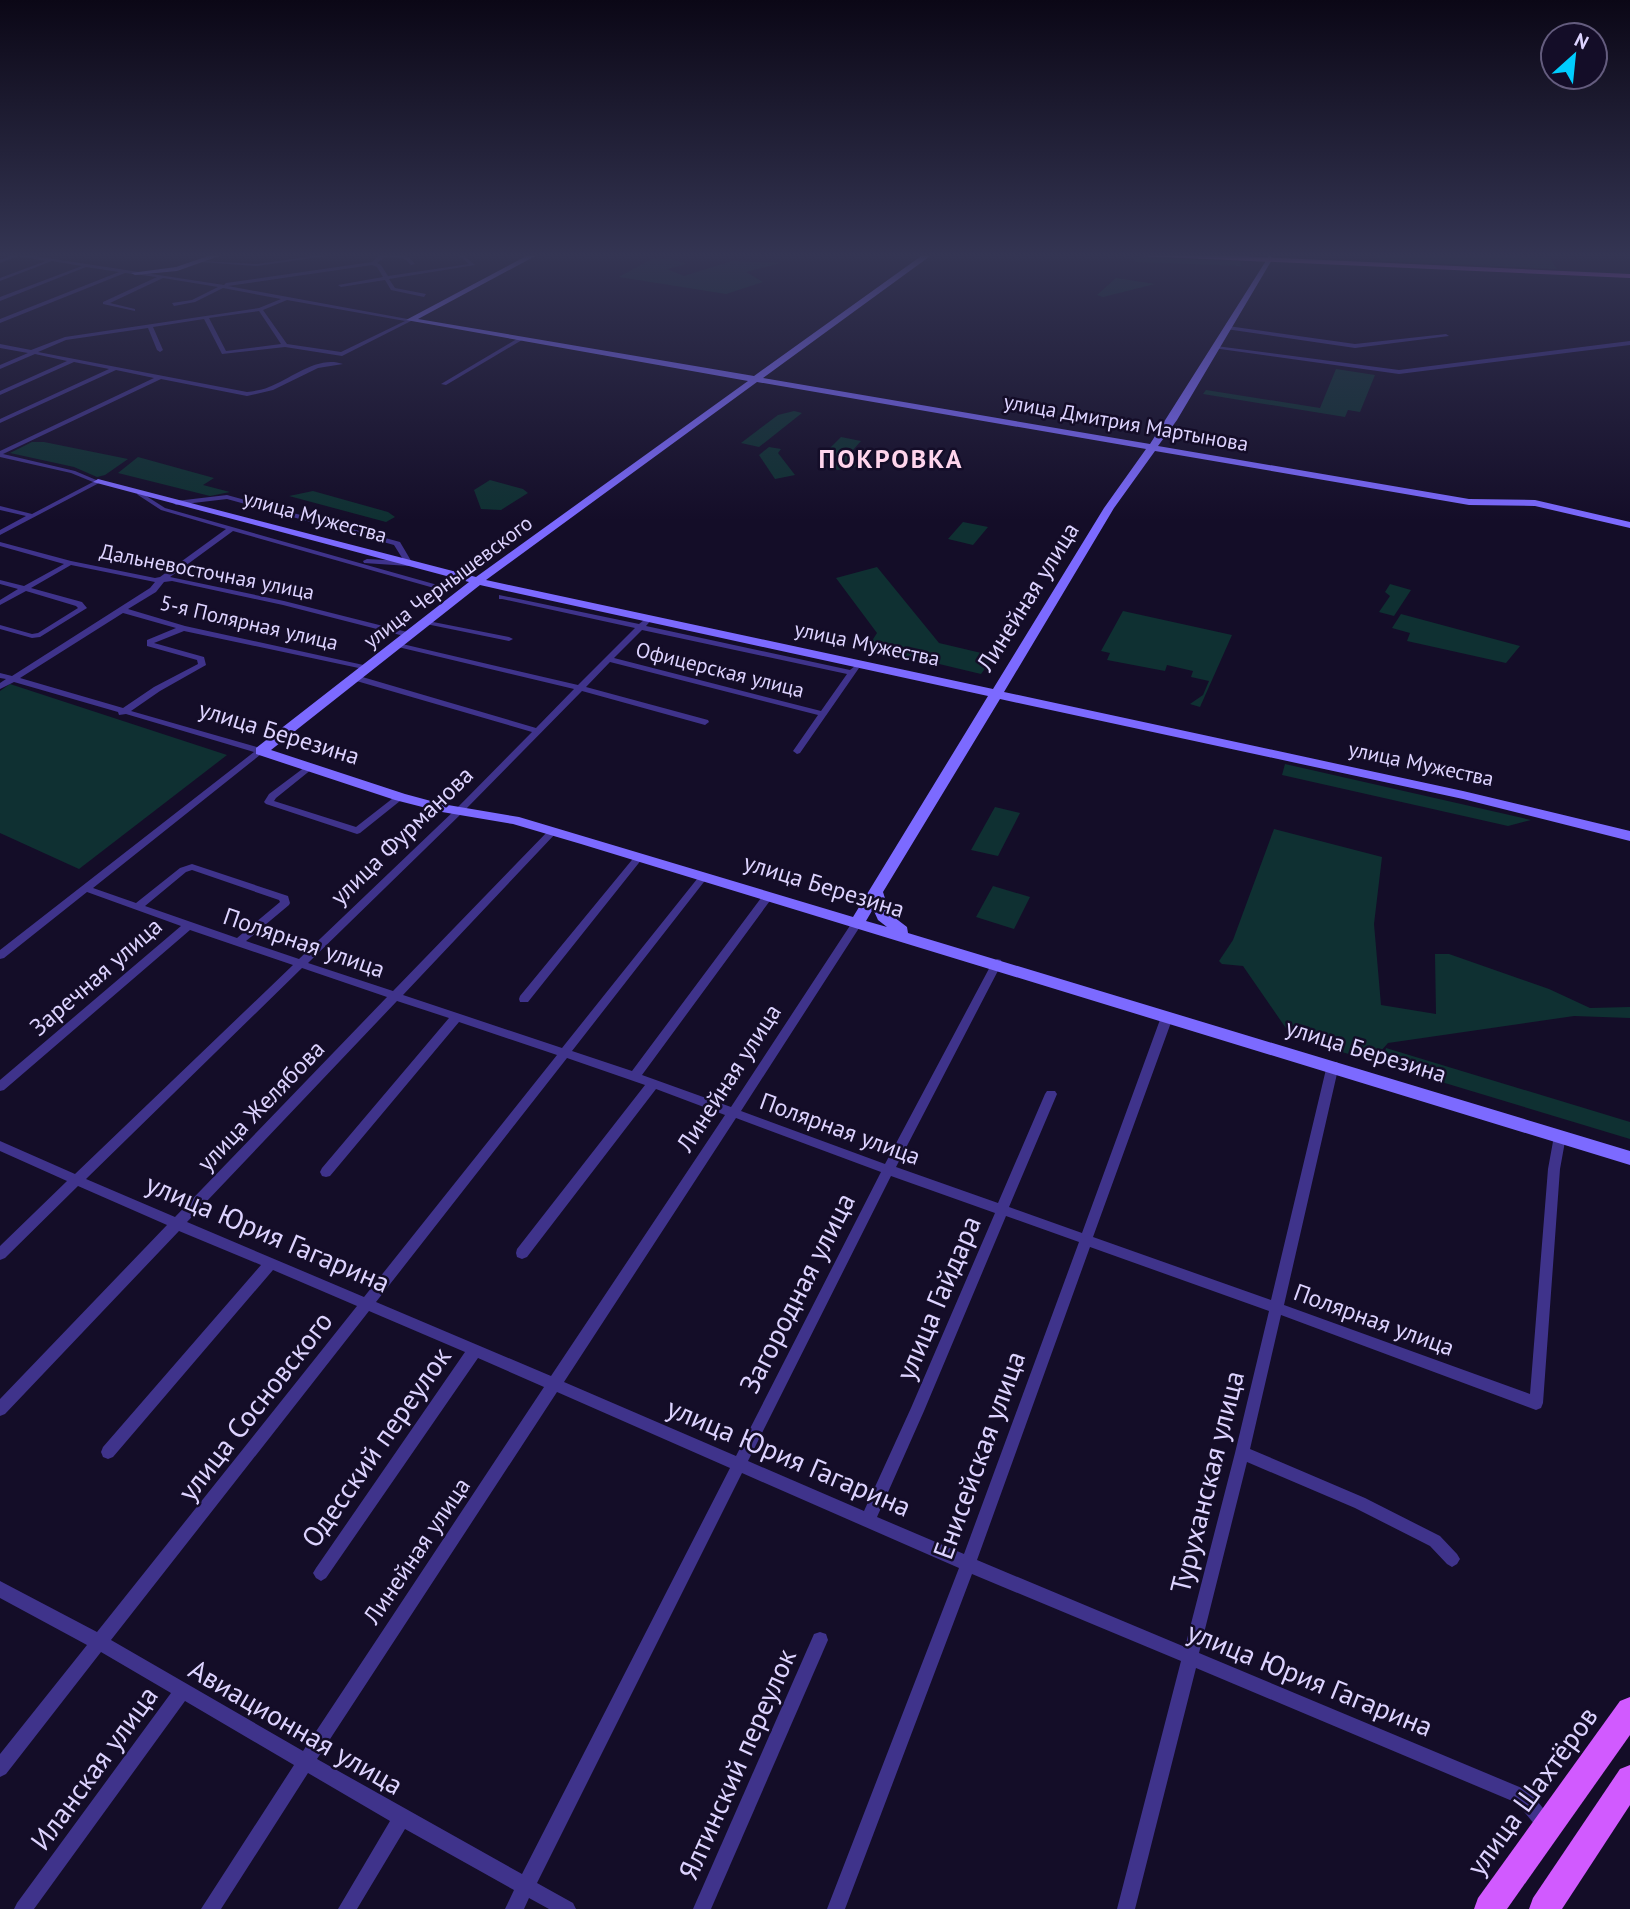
<svg xmlns="http://www.w3.org/2000/svg" width="1630" height="1909" viewBox="0 0 1630 1909" font-family="'PT Sans',sans-serif">
  <rect width="100%" height="100%" fill="#140d28"/>
  <!-- green -->
  <g fill="#0f3032">
    <path d="M1048,254L1240,261L1242,266L1135,262L1134,257Z"/>
    <path d="M1375,254L1549,257L1557,269L1382,261L1377,259Z"/>
    <path d="M653,258L672,259L687,264L667,269L684,276L732,261L781,263L746,272L763,282L726,294L619,277Z"/>
    <path d="M1116,278L1155,284L1103,297L1097,295Z"/>
    <path d="M1336,369L1375,375L1360,412L1348,410L1345,417L1203,394L1206,390L1320,408Z"/>
    <path d="M794,411L802,413L759,447L741,443L778,415Z"/>
    <path d="M841,437L861,441L852,451L865,465L837,470L824,454Z"/>
    <path d="M32,442H44L128,459L105,475L97,477L74,467L10,453Z"/>
    <path d="M769,447L781,449L778,453L795,475L775,479L759,455Z"/>
    <path d="M138,457L214,478L203,485L230,492L210,496L118,473Z"/>
    <path d="M490,480L523,489L528,493L501,510L481,509L474,490Z"/>
    <path d="M313,491L388,512L395,517L386,522L289,496Z"/>
    <path d="M963,522L988,527L973,545L948,539Z"/>
    <path d="M877,567L939,643L994,656L981,674L868,647L877,633L836,578Z"/>
    <path d="M1390,584L1411,590L1394,616L1379,612L1390,596L1385,592Z"/>
    <path d="M1123,611L1232,635L1200,707L1190,704L1203,695L1209,681L1191,677L1193,671L1167,665L1165,671L1107,660L1110,653L1101,651Z"/>
    <path d="M1401,614L1520,646L1506,663L1407,641L1410,633L1392,628Z"/>
    <path d="M10,684L227,755L79,869L0,833V691Z"/>
    <path d="M1285,764L1531,820L1508,826L1282,775Z"/>
    <path d="M995,807L1020,813L998,856L971,850Z"/>
    <path d="M1274,829L1382,857L1374,924L1381,1005L1436,1014L1435,954H1449L1549,989L1590,1008L1630,1007V1018L1574,1016L1388,1043L1372,1061L1292,1037L1243,966L1222,964L1219,961L1233,940Z"/>
    <path d="M993,886L1030,897L1014,929L976,917Z"/>
    <path d="M1386,1048L1630,1122V1139L1382,1064Z"/>
  </g>
  <g fill="none" stroke-linecap="round" stroke-linejoin="round">
    <!-- street -->
    <g fill="#3f338b" fill-rule="evenodd">
      <path d="M10,254H21L224,285L226,283L372,262L382,254L409,257L415,264L411,265L405,259L387,256L377,263L381,265L388,276L469,264L457,254H462L475,265L389,279L395,288L426,294L424,297L391,290L385,280L341,287L338,285L383,277L377,267L372,265L228,286L413,320L342,356L285,347L222,354L204,319L153,327L163,350L160,352L157,350L148,328L66,340L38,352L247,392C255,391 262,390 269,387C292,378 318,355 343,364L318,368L273,390L247,396L161,379L3,454L75,471L101,482L0,535V530L26,516L0,510V506L32,514L93,482L71,473L0,457V451L154,378L116,370L0,423V419L109,369L74,362L0,395V391L67,361L35,354L0,369V365L28,353L0,348V344L31,350L65,337L259,308L281,299L223,288L195,302L174,306L172,303L192,300L218,287L163,278L110,303L135,309V311L103,304V302L157,277L125,273L0,323V319L119,272L86,267L0,301V297L82,266L52,261L0,281V278L46,261L18,256L0,263V260L12,255ZM287,300L405,321L341,352L287,344L263,310ZM259,311L281,344L226,351L209,318Z"/>
      <path d="M328,254H340L257,266L201,262L203,261L257,264Z"/>
      <path d="M516,254H522L523,255L521,256Z"/>
      <path d="M1228,326L1355,344L1446,334L1449,336L1355,348L1226,329Z"/>
      <path d="M520,337L523,339L522,340L446,385L441,384Z"/>
      <path d="M1630,341V345L1399,374L1213,348L1216,346L1399,370Z"/>
      <path d="M140,492L165,508L441,586L434,588L233,531L170,577L284,601L411,633L412,635L408,637L283,605L172,581L164,582L156,592L128,609L185,626L368,666L372,668L368,670L184,631L154,643L204,657L206,665L160,691L131,711L264,749L265,751L93,888L136,903L180,868L192,864L288,896L290,903L289,905L246,941L299,959L456,809L532,732L353,680V676H359L536,728L574,689L398,647L394,645L398,643L578,685L635,628L502,599H499V595L639,624L649,616L653,618L646,626L850,670L855,666L859,668L800,753L797,754L793,751L818,715L610,662L586,687L708,720L709,722L705,725L582,691L462,813L308,963L393,991L550,829H556L558,831L556,833L403,995L562,1048L701,874H707L709,876L707,878L572,1051L632,1071L764,894H772L773,896L772,898L642,1075L731,1107L853,921H861L862,923L861,925L741,1111L885,1164L992,963L997,959L1001,960L1002,963L896,1167L998,1203L1045,1094L1047,1091H1055L1057,1094L1009,1207L1082,1233L1161,1017L1163,1014H1171L1173,1017L1093,1237L1271,1300L1327,1065L1329,1062H1337L1339,1065L1284,1305L1530,1394L1548,1169L1554,1136L1556,1133L1560,1131L1564,1133L1566,1136L1560,1169L1543,1403L1541,1408L1536,1410L1281,1315L1250,1449L1365,1498L1440,1536L1457,1554L1460,1559L1457,1564L1452,1567L1447,1564L1430,1546L1355,1508L1247,1462L1199,1653L1529,1791L1551,1818L1554,1824L1551,1830L1545,1833L1539,1830L1517,1803L1196,1668L1135,1909H1117L1181,1661L972,1574L845,1909H827L959,1568L742,1473L537,1883L573,1903L576,1909H549L529,1898L524,1909H505L514,1890L405,1829L357,1909H338L390,1821L308,1773L221,1909H201L294,1765L185,1701L34,1909H14L17,1903L171,1693L101,1652L6,1774L0,1777V1754L87,1645L0,1598V1581L97,1632L357,1306L273,1270L113,1457L108,1459L103,1457L101,1452L103,1447L261,1265L179,1231L5,1414L0,1416V1399L167,1225L78,1186L5,1258L0,1260V1246L67,1181L0,1151V1141L75,1174L293,965L190,930L4,1090L0,1091V1080L181,926L87,892L4,958L0,959V950L254,752L126,714L119,715L118,712L14,682L0,689V683L6,679L0,678V673L12,676L150,588L155,582L71,565L31,588L82,602L87,608L40,637L32,638L0,629V625L32,634L38,633L78,608L76,606L26,591L0,605V600L18,589L0,584V580L24,586L64,564L0,546V542L71,561L155,578L160,577L226,529L161,510L138,495L137,494ZM123,613L176,628L147,640V646L197,660L198,664L154,687L123,708L20,678ZM642,630L847,674L821,711L614,658ZM192,870L279,900L280,902L237,938L145,906L186,872ZM302,968L387,997L175,1217L86,1179ZM397,1001L449,1018L322,1168L320,1172L322,1176L326,1177L330,1176L459,1022L557,1055L364,1297L187,1222ZM567,1058L645,1085L517,1249L516,1253L517,1257L522,1259L527,1257L656,1089L725,1115L551,1376L376,1302ZM736,1118L881,1172L736,1456L564,1382ZM891,1176L995,1213L911,1408L864,1511L748,1461ZM1006,1216L1079,1242L964,1554L877,1517L924,1411ZM1090,1247L1269,1311L1235,1453L1185,1647L977,1560ZM369,1311L465,1352L316,1568L313,1573L316,1578L321,1581L326,1578L478,1358L544,1387L303,1751L111,1640ZM557,1392L730,1468L522,1874L317,1759Z"/>
      <path d="M227,495L400,542L413,564L409,566L364,563L363,561L367,559L404,561L394,545L227,499L176,505L173,503L176,501Z"/>
      <path d="M423,620L509,637L513,639L509,641L426,624L422,622Z"/>
      <path d="M309,764L313,767L312,769L276,798L274,801L356,827L397,795L400,794L405,797L360,833L357,834L266,804L264,802L269,794Z"/>
      <path d="M639,854L644,857L642,859L528,1002H520L519,999L520,996L636,855Z"/>
      <path d="M820,1632L826,1634L828,1640L711,1909H693L814,1634Z"/>
    </g>
    <!-- secondary -->
    <g fill="#7c6aff" fill-rule="evenodd">
      <path d="M214,254H225L177,271L135,275L131,273L176,267Z"/>
      <path d="M530,254H539L418,319L754,376L924,254H933L763,378L1150,444L1269,256L1273,258L1177,420L1158,446L1469,499L1535,500L1630,522V528L1535,506L1469,505L1155,451L1114,508L1004,692L1463,791L1630,831V841L1463,799L1000,699L883,892L890,914L907,927L908,933L1630,1151V1165L581,844L513,824L442,812L395,800L256,754V748L469,582L93,482L98,479L476,577L748,381L406,320ZM757,382L1146,449L1104,508L993,689L486,580ZM480,585L502,590L988,696L853,917L519,817L442,804L405,794L271,750ZM873,909L878,920L887,927L866,921Z"/>
    </g>
    <!-- primary -->
    <g fill="#d15aff" fill-rule="evenodd">
      <path d="M1137,254H1192L1630,274V278L1141,256Z"/>
      <path d="M1630,1697V1735L1507,1909H1474L1478,1898L1620,1701Z"/>
      <path d="M1630,1765V1805L1562,1909H1529L1533,1898L1620,1769Z"/>
    </g>
  </g>
  <!-- sky -->
  <linearGradient id="sky" x2="0" y2="1"><stop stop-color="#0b0716"/><stop offset="0.49" stop-color="#343553"/><stop offset="1" stop-color="#343553" stop-opacity="0"/></linearGradient>
  <rect width="1630" height="521" fill="url(#sky)"/>
  <g text-anchor="middle" stroke-width="5" stroke-linejoin="round" paint-order="stroke">
    <!-- far-street labels -->
    <g font-size="21" fill="#ddd3ff" stroke="#140d28">
      <text transform="translate(1126 423) rotate(10)" y="7">улица Дмитрия Мартынова</text>
      <text transform="translate(315 517) rotate(15)" y="7">улица Мужества</text>
      <text transform="translate(207 572) rotate(11)" y="7">Дальневосточная улица</text>
      <text transform="translate(448 582) rotate(-37)" y="7">улица Чернышевского</text>
      <text transform="translate(249 623) rotate(13)" y="7">5-я Полярная улица</text>
      <text transform="translate(867 644) rotate(12)" y="7">улица Мужества</text>
      <text transform="translate(720 670) rotate(14)" y="7">Офицерская улица</text>
      <text transform="translate(1421 764) rotate(12)" y="7">улица Мужества</text>
    </g>
    <!-- street labels -->
    <g font-size="24" fill="#ddd3ff" stroke="#140d28">
      <text transform="translate(1028 597) rotate(-58)" y="8">Линейная улица</text>
      <text transform="translate(279 733) rotate(17)" y="8">улица Березина</text>
      <text transform="translate(402 836) rotate(-44)" y="8">улица Фурманова</text>
      <text transform="translate(824 886) rotate(17)" y="8">улица Березина</text>
      <text transform="translate(304 943) rotate(19)" y="8">Полярная улица</text>
      <text transform="translate(96 977) rotate(-41)" y="8">Заречная улица</text>
      <text transform="translate(1366 1051) rotate(17)" y="8">улица Березина</text>
      <text transform="translate(729 1078) rotate(-57)" y="8">Линейная улица</text>
      <text transform="translate(261 1106) rotate(-46)" y="8">улица Желябова</text>
      <text transform="translate(840 1129) rotate(20)" y="8">Полярная улица</text>
      <text transform="translate(1374 1320) rotate(20)" y="8">Полярная улица</text>
      <text transform="translate(417 1551) rotate(-56)" y="8">Линейная улица</text>
    </g>
    <!-- far-district labels -->
    <g font-size="26" font-weight="bold" letter-spacing="2" fill="#ffd5ec" stroke="#140d28">
      <text x="891" y="468">ПОКРОВКА</text>
    </g>
    <!-- near-street labels -->
    <g font-size="28" fill="#ddd3ff" stroke="#140d28">
      <text transform="translate(268 1233) rotate(23)" y="10">улица Юрия Гагарина</text>
      <text transform="translate(797 1293) rotate(-63)" y="10">Загородная улица</text>
      <text transform="translate(938 1298) rotate(-67)" y="10">улица Гайдара</text>
      <text transform="translate(255 1406) rotate(-52)" y="10">улица Сосновского</text>
      <text transform="translate(376 1447) rotate(-55)" y="10">Одесский переулок</text>
      <text transform="translate(979 1455) rotate(-70)" y="10">Енисейская улица</text>
      <text transform="translate(789 1457) rotate(23)" y="10">улица Юрия Гагарина</text>
      <text transform="translate(1207 1482) rotate(-76)" y="10">Туруханская улица</text>
      <text transform="translate(1310 1679) rotate(22)" y="10">улица Юрия Гагарина</text>
      <text transform="translate(296 1727) rotate(30)" y="10">Авиационная улица</text>
      <text transform="translate(737 1764) rotate(-66)" y="10">Ялтинский переулок</text>
      <text transform="translate(94 1768) rotate(-54)" y="10">Иланская улица</text>
      <text transform="translate(1532 1791) rotate(-54)" y="10">улица Шахтёров</text>
    </g>
  </g>
  <!-- north arrow -->
  <g transform="translate(1574 56) rotate(27)"><circle r="33" fill="#140d28" stroke="#645c7e" stroke-width="2"/>
  <path d="M0-5L12 26L0 18L-12 26Z" fill="#00cdfe"/>
  <text y="-10" font-size="19" font-weight="bold" text-anchor="middle" fill="#ddd3ff">N</text>
  </g>
</svg>
